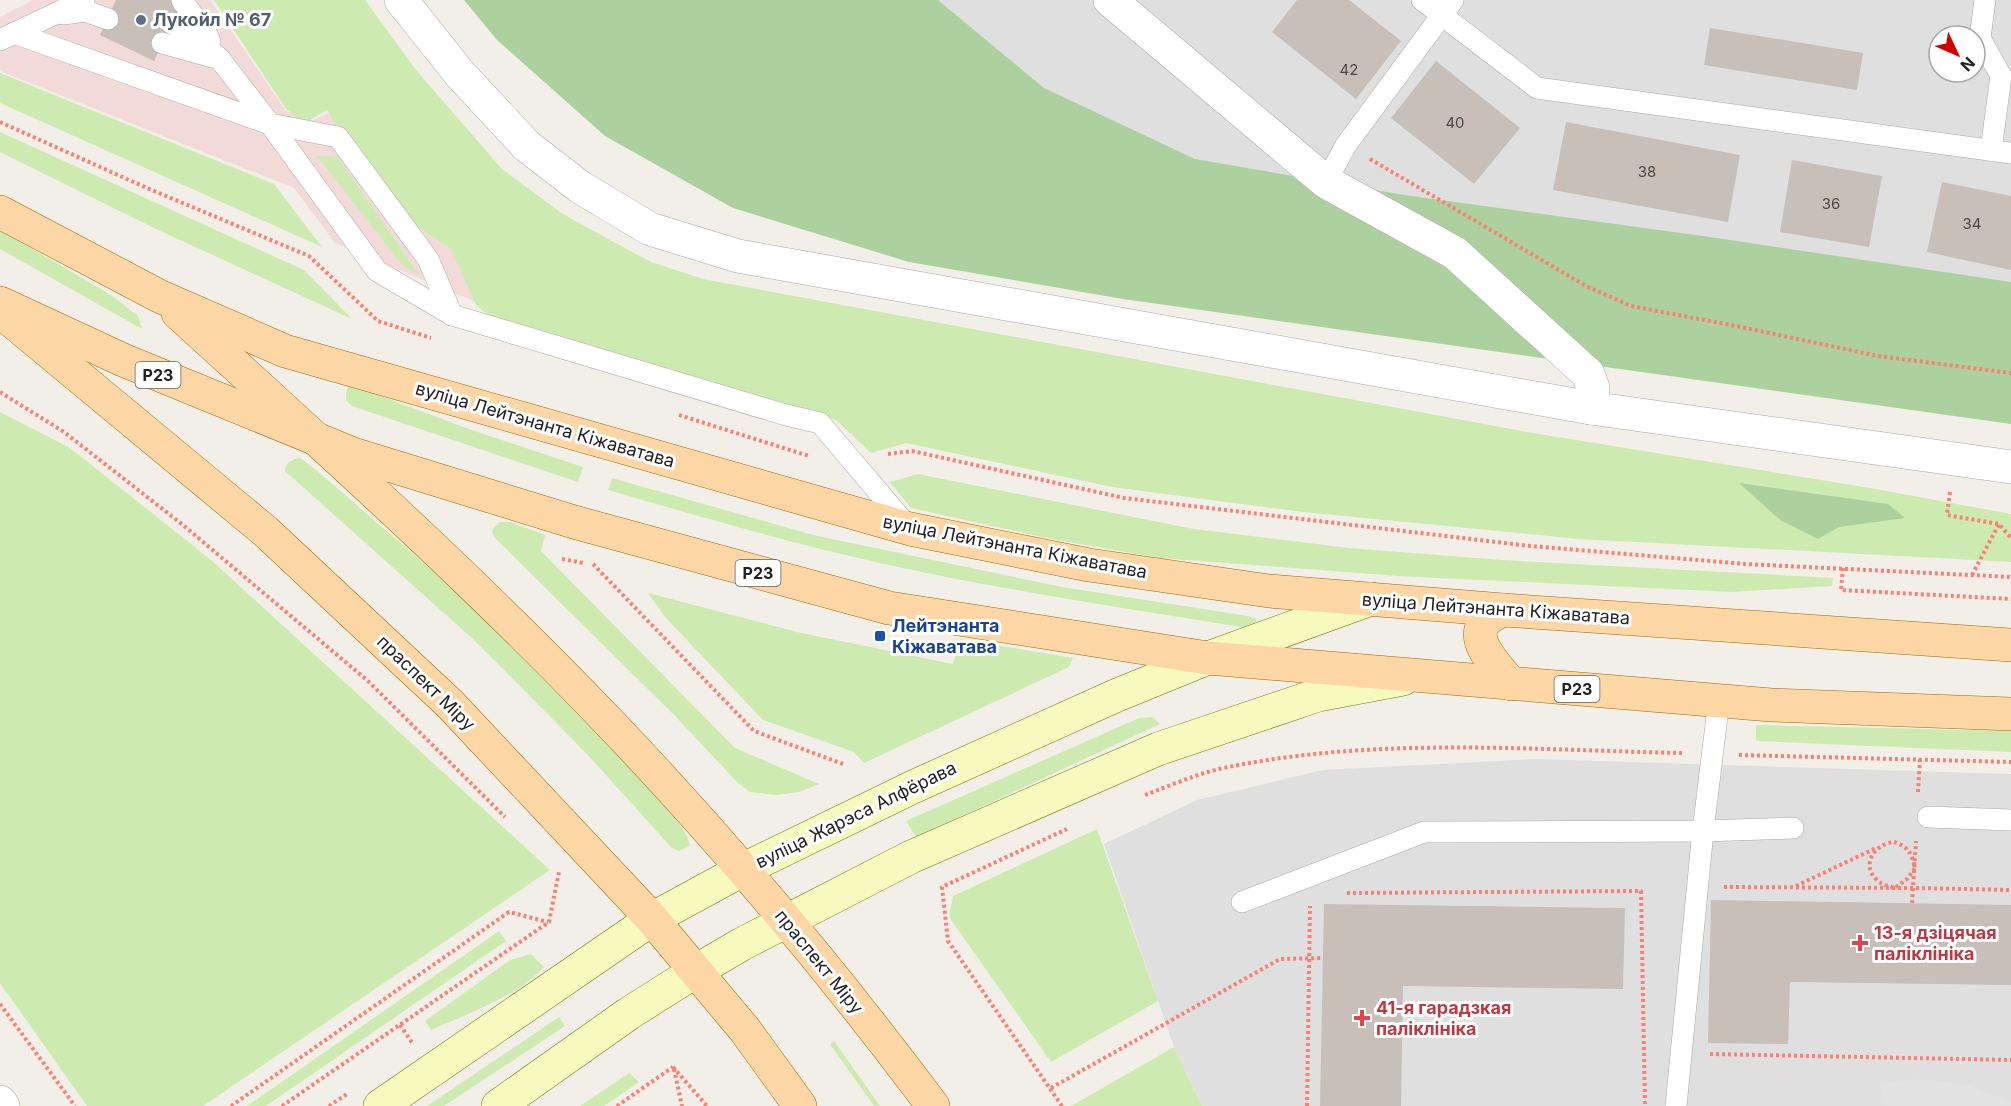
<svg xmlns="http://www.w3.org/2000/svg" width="2011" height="1106" viewBox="0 0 2011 1106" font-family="Inter,sans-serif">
  <rect width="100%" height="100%" fill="#f2efe9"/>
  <!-- residential -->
  <g fill="#e0dfdf" fill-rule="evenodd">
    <path d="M873,0H2011V324L1185,206ZM1939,36H1975V72H1939Z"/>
    <path d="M1536,759L2011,774V1106H1202L1174,1047L1104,844L1197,800L1323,770Z"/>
  </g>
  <!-- commercial -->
  <path fill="#f2dad9" d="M33,0H210L286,111L313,120L333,111L452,233L486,306L335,243L294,188L0,71V17Z"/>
  <!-- grass -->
  <g fill="#cdebb0">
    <path d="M214,0H365L416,70L502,169L563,214L610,240L651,262L703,279L1527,432L1876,489L2011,514V562L1579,539L1303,512L1112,487L906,443L871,453L836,420L649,371L497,323L476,305L451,249L410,222L368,172L327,110L304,123L286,109Z"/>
    <path d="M0,73L274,184L322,247L0,103Z"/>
    <path d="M0,132L304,270L352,319L156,229L0,152Z"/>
    <path d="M317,156H337L419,275L403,266Z"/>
    <path d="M0,230L111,295L138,316L142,329L0,249Z"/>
    <path d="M348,387L359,388L469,429L583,467L578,482L352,406L346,400V393Z"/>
    <path d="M0,412L70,448L210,559L550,870L203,1106H87L0,983Z"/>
    <path d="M300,458C326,477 349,499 374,520C463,595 547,678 627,764C644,783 687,823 690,846L679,851L671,847L587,754L474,640L285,471C285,463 292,459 300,458Z"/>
    <path d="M918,474L1194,529L1349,548L1502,560L1833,578L1832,586L1732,592L1398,576L1160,558L1051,539L911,508L890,482Z"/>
    <path d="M612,478L813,535L1062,587L1248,616L1257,619L1255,624L1248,628C1131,609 1014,592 898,567C800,546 704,518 608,490Z"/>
    <path d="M500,522H510L545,535L541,551L735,748L819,784L799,792L776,795L750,792L738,783L676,717L496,539L492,533L493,528Z"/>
    <path d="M648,593L797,632L953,664L960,639L1073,658L1069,667L864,763L854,752L763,720L665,617Z"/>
    <path d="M1153,717L1160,724L916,837L906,821L1139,718Z"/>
    <path d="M1756,725L2011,731V752L1756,741Z"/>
    <path d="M1097,829L1158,1001L1051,1062L949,917L953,896Z"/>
    <path d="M499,931L506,941L266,1106H247Z"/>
    <path d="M531,954L544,967C515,998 469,1013 431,1030L425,1021L510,960Z"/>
    <path d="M559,1017L565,1026L444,1106H427Z"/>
    <path d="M834,1041L880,1106H874L830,1044Z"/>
    <path d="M1174,1047L1202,1106H1071Z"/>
    <path d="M629,1073L639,1082L604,1106H580Z"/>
  </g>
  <!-- forest -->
  <g fill="#add19e">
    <path d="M464,0H938L1044,88L1195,159L1404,195L1710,237L2011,282V424L1123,299L909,262L733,208L605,136L497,40Z"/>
    <path d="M1739,483L1888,504L1905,518L1839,527L1818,539L1780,520Z"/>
  </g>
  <!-- parking -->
  <path fill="#e2e2e2" d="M1913,1079L1943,1081L1972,1087L2011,1102V1106H1884L1879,1084Z"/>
  <!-- building -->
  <g fill="#c7bfb8">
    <path d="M116,0H183L154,61L100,35Z"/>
    <path d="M1297,0H1349L1401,41L1356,99L1272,32Z"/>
    <path d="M1710,28L1863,53L1857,90L1704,65Z"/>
    <path d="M1436,61L1520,128L1474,184L1391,118Z"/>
    <path d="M1566,122L1740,155L1728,222L1553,190Z"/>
    <path d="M1792,160L1882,176L1869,247L1780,232Z"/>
    <path d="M1942,182L2011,196V270L1927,252Z"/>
    <path d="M1711,900L2011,905V985L1790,982L1788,1044L1708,1043Z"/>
    <path d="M1324,904L1625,908L1623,989L1403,986L1401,1106H1320Z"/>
  </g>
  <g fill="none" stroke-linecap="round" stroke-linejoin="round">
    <defs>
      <g id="lane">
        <path d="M1422,0L1537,88L2011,153"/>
        <path d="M1985,0L1980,38L2001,76L1991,150"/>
        <path d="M182,1L205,30L210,42"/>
        <path d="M63,14L85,11L108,19"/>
        <path d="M171,23L188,32L219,58L270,124L377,271L452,315L786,415L820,423L909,528"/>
        <path d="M14,33L270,124L338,137L428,259L452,315"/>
        <path d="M0,40L84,0"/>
        <path d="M162,43L212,57"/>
        <path d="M1326,182L1346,145L1453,0"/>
        <path d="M1928,817L2011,820"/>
        <path d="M1242,902L1424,832L1703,831L1793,828"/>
        <path d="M1676,1106L1703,831L1719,700"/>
      </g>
      <g id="street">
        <path d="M401,0L460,74L527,146L580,187L650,229L738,256L1591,408L2011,467"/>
        <path d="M1110,0L1326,182L1455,253L1588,374L1593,388L1591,408"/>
        <path d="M0,1102L3,1106"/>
      </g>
      <g id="secondary">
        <path d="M380,1106L652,919L742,870L913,787L1115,696L1208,658L1371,599"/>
        <path d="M498,1106L628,1014L696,971L742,944L911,857L1158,749L1318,695L1403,679"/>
      </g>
      <g id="primary">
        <path d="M0,212L159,296L285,351L910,529L1089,565L1269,591L1503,610L2011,645"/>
        <path d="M0,303L123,360L353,454L574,522L889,608L1208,658L1771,705L2011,714"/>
        <path d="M178,313C323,445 470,577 606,719C722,840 832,971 933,1106"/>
        <path d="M13,322L265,531L450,704L652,919L745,1030L800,1106"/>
        <path d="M1503,610C1457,629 1492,660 1511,684"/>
      </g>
    </defs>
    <!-- lane casing -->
    <use href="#lane" stroke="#a9a9a9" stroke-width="22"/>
    <!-- street casing -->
    <use href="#street" stroke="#a9a9a9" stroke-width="34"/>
    <!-- secondary casing -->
    <use href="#secondary" stroke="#707d05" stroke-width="34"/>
    <!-- primary casing -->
    <use href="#primary" stroke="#a06b00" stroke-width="34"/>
    <!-- path -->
    <g stroke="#fa8072" stroke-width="4" stroke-dasharray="3 3" stroke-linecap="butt">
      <path d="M0,122L147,188L309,256L378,321L431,338"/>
      <path d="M1370,159L1586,286L1631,306L1731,325L1878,356L2011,373"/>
      <path d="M0,392L64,432L183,525L368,681L505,817"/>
      <path d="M679,415L809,456"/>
      <path d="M888,454L912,451L1124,498L1530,546L1745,564L2011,577"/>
      <path d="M1950,492L1947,515L1999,524L2011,538"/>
      <path d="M562,559L583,563"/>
      <path d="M593,564L754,731L843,764"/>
      <path d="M1843,568L1841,590L2011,599"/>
      <path d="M1972,575L1999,524"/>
      <path d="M1739,755L2011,762"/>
      <path d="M1918,792L1920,759"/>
      <path d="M1145,795C1169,786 1194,775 1219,769C1370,736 1530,750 1684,753"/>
      <path d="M1894,842C1908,846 1912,854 1915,868L1907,879L1895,888C1889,886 1882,885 1877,880C1860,864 1875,844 1894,842Z"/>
      <path d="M1796,886L1876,848"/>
      <path d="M1724,887L1913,888L2011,890"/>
      <path d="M1347,893L1641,891L1645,1106"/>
      <path d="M1912,903L1916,841"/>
      <path d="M0,1004L75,1106"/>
      <path d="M400,1025L413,1044"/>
      <path d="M1710,1054L2011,1060"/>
      <path d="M673,1067L707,1106"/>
      <path d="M674,1069L682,1106"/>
      <path d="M1051,1088L1280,959L1323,958"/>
      <path d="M231,1106L509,912L548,922"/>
      <path d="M282,1106L549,922L559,872"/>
      <path d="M329,1106L347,1094"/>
      <path d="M617,1106L673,1067"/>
      <path d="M1062,1106L948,941L942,887L1067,829"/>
      <path d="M1307,1106L1310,906"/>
    </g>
    <!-- lane -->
    <use href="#lane" stroke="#fff" stroke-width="21"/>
    <!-- street -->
    <use href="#street" stroke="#fff" stroke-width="33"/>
    <!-- secondary -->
    <use href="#secondary" stroke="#f7fabf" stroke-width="33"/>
    <!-- primary -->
    <use href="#primary" stroke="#fcd6a4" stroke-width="33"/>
  </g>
  <!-- markers -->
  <circle fill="#5c6f8a" stroke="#fff" stroke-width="2" cx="141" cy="20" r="6"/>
  <rect fill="#1a4fb4" stroke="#fff" stroke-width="2" x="874" y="630" width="12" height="12" rx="3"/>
  <g fill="#e0444e" stroke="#fff" stroke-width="2">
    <path d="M1857 934h6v6h6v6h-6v6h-6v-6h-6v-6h6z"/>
    <path d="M1359 1009h6v6h6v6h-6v6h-6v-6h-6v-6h6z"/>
  </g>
  <g text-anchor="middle" stroke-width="6" stroke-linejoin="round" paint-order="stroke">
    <!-- number labels -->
    <g font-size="15" fill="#4b4948">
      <text x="1349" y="75">42</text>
      <text x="1455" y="128">40</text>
      <text x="1647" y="177">38</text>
      <text x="1831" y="209">36</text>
      <text x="1972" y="229">34</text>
    </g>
    <!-- shield labels -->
    <g fill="#fff" stroke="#646464" stroke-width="1.5">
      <rect x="135.5" y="362" width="45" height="26" rx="4.5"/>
      <rect x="735.5" y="560" width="45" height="26" rx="4.5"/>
      <rect x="1554.5" y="676" width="45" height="26" rx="4.5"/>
    </g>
    <g font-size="16" font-weight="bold" fill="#222">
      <text x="158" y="381">Р23</text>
      <text x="758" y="579">Р23</text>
      <text x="1577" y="695">Р23</text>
    </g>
    <!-- service labels -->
    <g font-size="18" font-weight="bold" fill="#4e5e75" stroke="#fff" text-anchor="start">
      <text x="153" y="26">Лукойл № 67</text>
    </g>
    <!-- street labels -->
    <g font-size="18" fill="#222" stroke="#fff">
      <text transform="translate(545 425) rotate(16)" y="6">вуліца Лейтэнанта Кіжаватава</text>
      <text transform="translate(1015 547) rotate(11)" y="6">вуліца Лейтэнанта Кіжаватава</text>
      <text transform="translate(1496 609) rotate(4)" y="6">вуліца Лейтэнанта Кіжаватава</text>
      <text transform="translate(426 683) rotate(44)" y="6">праспект Міру</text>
      <text transform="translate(856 815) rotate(-26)" y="6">вуліца Жарэса Алфёрава</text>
      <text transform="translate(819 962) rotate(51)" y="6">праспект Міру</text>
    </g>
    <!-- transit labels -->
    <g font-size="18" font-weight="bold" fill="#164399" stroke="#fff" text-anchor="start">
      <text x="892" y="632">Лейтэнанта<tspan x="892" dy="21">Кіжаватава</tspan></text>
    </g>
    <!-- health labels -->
    <g font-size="18" font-weight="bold" fill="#be3a42" stroke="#fff" text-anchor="start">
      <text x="1874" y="939">13-я дзіцячая<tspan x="1874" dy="21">паліклініка</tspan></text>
      <text x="1376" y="1014">41-я гарадзкая<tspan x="1376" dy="21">паліклініка</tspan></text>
    </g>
  </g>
  <!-- north arrow -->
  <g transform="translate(1957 54) rotate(134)"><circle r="28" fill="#ffffff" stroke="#a7a7a7" stroke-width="1.5"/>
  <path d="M0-4.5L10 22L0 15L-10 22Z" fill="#d40000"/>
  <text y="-9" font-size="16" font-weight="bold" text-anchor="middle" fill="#222222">N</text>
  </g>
</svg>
